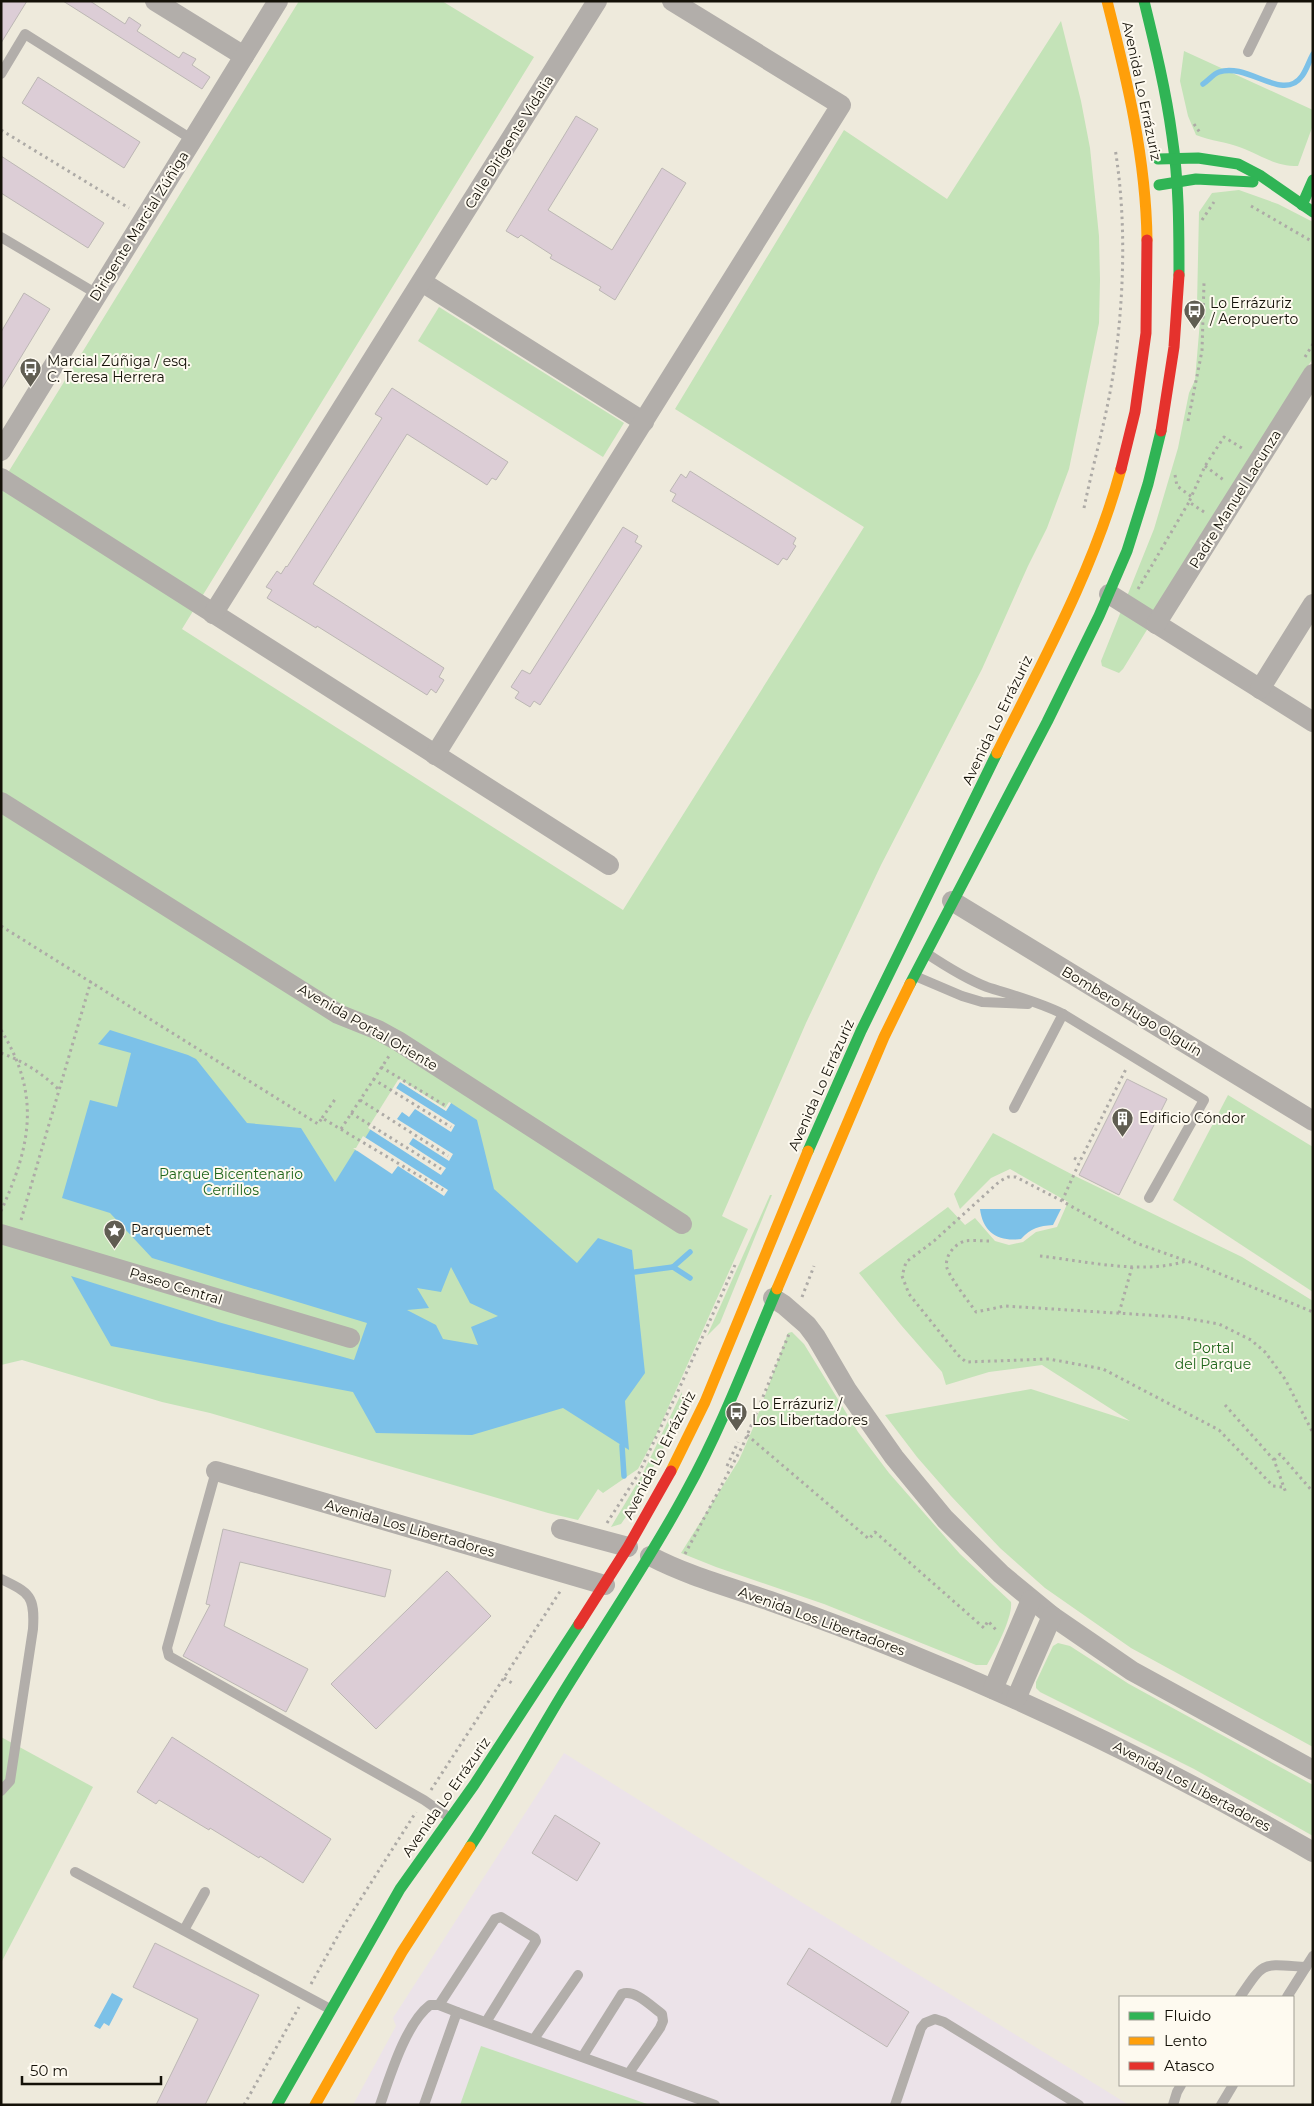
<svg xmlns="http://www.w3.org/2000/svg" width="1314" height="2106" viewBox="0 0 1314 2106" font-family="Montserrat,sans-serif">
  <rect width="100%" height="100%" fill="#eeeadc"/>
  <!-- industrial -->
  <path fill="#ece3e9" d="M564,1753L777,1887L1129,2105H353L396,2026L393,2018Z"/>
  <!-- green -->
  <g fill="#c4e3b8">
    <path d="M299,1H442L534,57L182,629L623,910L864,527L675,409L844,130L947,199L1061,21L1081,101L1090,148L1099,236L1100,280L1099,323L1069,469L1047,528L1028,566L982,669L881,865L806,1023L722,1216L748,1229L656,1435L638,1469L603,1493L598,1489L578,1520L548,1513L210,1413L162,1402L22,1360L1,1365V484Z"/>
    <path d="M1184,51L1313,110V125L1298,166C1274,166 1263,156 1242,148C1227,142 1211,141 1196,135L1188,116L1180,81Z"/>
    <path d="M1239,190L1278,204L1313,222V358L1123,669L1119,673L1102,666L1101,661L1154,529L1178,448L1189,393L1195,380L1200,321L1197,305L1199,212L1212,193Z"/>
    <path d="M439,307L624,423L603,457L418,341Z"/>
    <path d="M1228,1095L1313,1147V1292L1173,1200Z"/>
    <path d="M993,1133L1075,1176L1242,1257L1313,1301V1747L1131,1648L1045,1588L1000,1548L951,1496L917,1457L885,1415L1031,1389L1130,1421L1042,1365L989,1372L946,1385L942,1372L901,1325L859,1273L948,1207L965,1225L975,1218L995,1241L1009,1245L1023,1242L1036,1232L1057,1227L1068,1202L1010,1169L991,1178L960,1209L954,1194Z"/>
    <path d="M770,1195H772L720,1323L707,1336Z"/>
    <path d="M792,1332L804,1344L858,1432L889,1473L960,1554L1011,1602C1013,1617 995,1651 987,1665H976L824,1604L716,1567L681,1553L739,1460L753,1428L788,1333Z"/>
    <path d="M682,1392V1412L632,1508L621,1524L611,1527L642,1475Z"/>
    <path d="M1058,1643L1070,1646L1129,1684L1313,1785V1836L1194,1769L1040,1692L1036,1688V1682L1053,1646Z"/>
    <path d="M1,1737L93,1787L1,1963Z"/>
    <path d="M481,2046L650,2105H460Z"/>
  </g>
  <!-- water -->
  <g fill="#7cc1e8" fill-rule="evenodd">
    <path d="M110,1030L188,1055L196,1059L247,1123L301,1128L335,1182L355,1150L357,1151L400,1082L446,1111L451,1103L477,1120L494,1189L577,1263L598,1238L632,1250L645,1373L625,1401L629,1450L563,1408L472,1435L376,1433L353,1392L111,1346L71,1276L218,1322L354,1360L367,1323L152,1258L110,1213L62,1198L90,1100L117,1107L131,1053L98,1044ZM451,1267L470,1303L498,1316L471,1327L478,1345L443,1339L436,1325L407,1310L429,1308L417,1288L441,1292Z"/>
    <path d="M980,1209H1061L1053,1225C1039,1226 1031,1228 1021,1239C999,1242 983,1233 980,1209Z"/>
    <path d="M112,1993L123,1999L109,2026L104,2023L100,2029L94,2026Z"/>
  </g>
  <!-- pier -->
  <g fill="#eeeadc">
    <path d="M400,1079L445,1108L449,1102L451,1103L446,1111L400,1082L396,1088L455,1125L451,1132L415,1109L409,1117L402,1112L397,1119L453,1154L449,1161L413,1138L409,1144L446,1168L441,1175L368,1128L398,1080Z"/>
    <path d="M363,1136L448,1190L444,1196L398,1166L392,1174L353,1148H356Z"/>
  </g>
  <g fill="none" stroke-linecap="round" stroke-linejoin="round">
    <!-- stream -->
    <g stroke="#7cc1e8" stroke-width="5.5">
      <path d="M1203,84C1208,81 1213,74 1219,72C1248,62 1283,103 1302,76C1307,69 1309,61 1313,54"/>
      <path d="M673,1267L690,1278"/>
      <path d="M635,1272L673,1267L690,1252"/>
      <path d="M622,1446L624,1476"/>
    </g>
  </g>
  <!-- building -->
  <g fill="#dccdd6" stroke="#bcb7b4">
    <path d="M1,1H27L1,43Z"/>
    <path d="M63,1H90L125,24L129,17L141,25L137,31L179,58L183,52L196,59L192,65L210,77L202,89Z"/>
    <path d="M38,77L140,142L124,168L22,103Z"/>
    <path d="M576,116L598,129L548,210L612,250L662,168L686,183L615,300L599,290L601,287L550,258L552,255L521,235L518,238L506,231Z"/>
    <path d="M1,156L104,223L88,248L1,193Z"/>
    <path d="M24,293L50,309L1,390V332Z"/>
    <path d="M392,388L508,462L496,480L492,478L487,485L407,434L313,584L444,668L439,677L444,680L436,693L431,689L427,695L317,626L316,628L267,598L272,590L266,587L277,571L281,574L286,566L287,567L382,418L375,414Z"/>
    <path d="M690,471L796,538L793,544L796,546L787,560L783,558L778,565L672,501L676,494L670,491L681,474L686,478Z"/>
    <path d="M623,527L638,536L635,542L642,546L540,705L534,701L530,707L515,698L519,692L511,687L522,670L530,674Z"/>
    <path d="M1127,1079L1167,1099L1119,1195L1079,1175Z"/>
    <path d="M223,1529L391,1570L385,1597L240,1562L224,1626L308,1669L286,1712L183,1656L210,1605L206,1604Z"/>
    <path d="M447,1571L491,1616L376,1729L331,1684Z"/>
    <path d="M172,1737L331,1839L303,1883L260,1856L259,1858L210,1828L209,1830L159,1800L156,1804L137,1792Z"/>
    <path d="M555,1815L600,1843L577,1881L532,1853Z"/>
    <path d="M155,1943L259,1995L205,2105H156L198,2019L133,1987Z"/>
    <path d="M809,1948L909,2012L887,2047L787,1984Z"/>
  </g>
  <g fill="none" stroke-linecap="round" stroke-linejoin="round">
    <!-- path -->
    <g stroke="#adaaa6" stroke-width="3" stroke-dasharray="2.5 4" stroke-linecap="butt">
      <path d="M1194,124L1201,134"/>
      <path d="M1,130L129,208"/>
      <path d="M1251,206L1313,242"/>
      <path d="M1202,220L1214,202"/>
      <path d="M1305,357L1313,344"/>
      <path d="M1188,421L1202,351L1204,283"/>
      <path d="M1205,466L1225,481"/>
      <path d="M1175,475L1177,486L1192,497"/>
      <path d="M1084,508C1093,464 1106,420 1113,375C1124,302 1127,222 1115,148"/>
      <path d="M1204,512L1189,502L1205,466L1224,437L1245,450"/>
      <path d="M1138,589L1189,502"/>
      <path d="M1,926L318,1124L322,1118L443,1190"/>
      <path d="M1,1030C41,1095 31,1145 1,1211"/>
      <path d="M1,1053C23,1061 42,1073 58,1089"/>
      <path d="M381,1067L446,1106"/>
      <path d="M373,1079L451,1127"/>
      <path d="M360,1100L448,1156"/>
      <path d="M351,1113L441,1169"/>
      <path d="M322,1118L336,1098"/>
      <path d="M341,1129L389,1056"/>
      <path d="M1074,1158L1080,1161"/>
      <path d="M1062,1201L1080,1161L1126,1069"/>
      <path d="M21,1220L91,981"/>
      <path d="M989,1241C981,1241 972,1240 965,1241C954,1244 944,1257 947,1268C950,1278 969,1302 976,1312L1005,1306L1179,1317L1219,1324L1251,1340L1265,1352L1285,1379L1313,1433"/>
      <path d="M1040,1256C1085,1261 1143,1275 1186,1261"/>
      <path d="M802,1297L814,1266"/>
      <path d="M1119,1313L1132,1267"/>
      <path d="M1225,1405L1274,1460L1286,1493"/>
      <path d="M747,1435L869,1539L875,1532L984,1628L988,1621L998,1632"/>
      <path d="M1274,1460L1280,1454L1313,1492"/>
      <path d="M727,1466L738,1442"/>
      <path d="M1282,1487L1273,1486L1219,1430L1103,1369L1049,1359L966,1362L958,1355L909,1294L902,1276L906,1262L934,1241L1000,1181L1008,1177H1016L1062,1201L1136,1243L1201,1266L1313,1312"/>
      <path d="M607,1523L639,1473L679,1389L735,1265"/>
      <path d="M685,1554L743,1445L789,1334"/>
      <path d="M504,1678L515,1685"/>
      <path d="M431,1790L561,1590"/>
      <path d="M311,1984L341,1930L416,1812"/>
      <path d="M244,2105L299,2007"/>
    </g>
    <!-- lane -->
    <g stroke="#b2aeaa" stroke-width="10">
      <path d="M1248,52L1273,1"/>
      <path d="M1,74L25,34L193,140"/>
      <path d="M1,237L97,294"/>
      <path d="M926,953C944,965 966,979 987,987C1012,995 1039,1002 1063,1014L1204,1100L1149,1198"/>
      <path d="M915,976L962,996L982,1002L1028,1004"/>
      <path d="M1014,1108L1063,1014"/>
      <path d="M216,1471L167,1648L169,1656L424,1800L450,1818"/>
      <path d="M1,1579C30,1593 35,1596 33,1629L10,1781L1,1791"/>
      <path d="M75,1872L330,2009"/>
      <path d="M184,1930L205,1892"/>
      <path d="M1240,1997C1265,1960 1261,1964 1306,1967L1313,1956"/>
      <path d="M1287,1997L1306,1967"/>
      <path d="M439,2005L495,1919L501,1917L535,1938L536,1941L486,2022"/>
      <path d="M534,2039L578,1975"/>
      <path d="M583,2056L622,1994C635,1989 651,2006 662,2014L663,2021L660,2028L629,2073"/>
      <path d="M380,2105C390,2076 406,2023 430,2005H439L457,2012L715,2105"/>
      <path d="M424,2105L457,2012"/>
      <path d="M895,2105L921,2028L925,2023L935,2019L944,2022L1079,2105"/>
      <path d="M1173,2105L1177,2092L1181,2085"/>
      <path d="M1221,2105L1233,2085"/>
    </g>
    <!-- street -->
    <g stroke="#b2aeaa" stroke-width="20">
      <path d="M155,1L244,56"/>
      <path d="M422,282L644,422"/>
      <path d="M1,451L278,1"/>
      <path d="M1,478L609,865"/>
      <path d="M1109,594L1313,722"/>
      <path d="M213,614L597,1"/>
      <path d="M1156,624L1313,374"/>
      <path d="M1260,689L1313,604"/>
      <path d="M435,755L841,105L672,1"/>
      <path d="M1,802L338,1014L378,1030L398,1041L682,1224"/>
      <path d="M952,901L1313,1121"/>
      <path d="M1,1234L350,1338"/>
      <path d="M773,1298L784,1305L807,1325L816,1337L847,1390L894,1457L945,1519L1001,1574L1052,1616L1132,1671L1313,1770"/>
      <path d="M216,1471L605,1585"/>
      <path d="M561,1529L628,1547"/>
      <path d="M650,1556C688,1576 730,1587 770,1601C816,1617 861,1634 905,1652C1046,1709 1181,1776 1313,1852"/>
      <path d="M993,1689L1031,1600"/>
      <path d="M1016,1699L1052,1616"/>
    </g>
    <!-- fast -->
    <g stroke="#30b455" stroke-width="11">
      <path d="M1144,1C1155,46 1166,91 1172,136C1179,182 1179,229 1179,275"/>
      <path d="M1158,159L1198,158L1238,164L1261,176L1313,212"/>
      <path d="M1159,185L1196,179L1253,182"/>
      <path d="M1302,205L1313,180"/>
      <path d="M910,984L1047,722L1099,616L1127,551L1148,484L1161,431"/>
      <path d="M808,1151L861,1031L997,753"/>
      <path d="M470,1847C502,1798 530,1748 560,1698C602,1629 648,1563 686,1492C722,1427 748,1357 777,1289"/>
      <path d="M277,2105L400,1889L474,1785L579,1624"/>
    </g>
    <!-- slow -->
    <g stroke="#ff9f0a" stroke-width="11">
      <path d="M1107,1C1127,80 1146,158 1147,240"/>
      <path d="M997,753C1043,661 1094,569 1121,469"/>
      <path d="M777,1289L884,1037L910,984"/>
      <path d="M671,1471L705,1402L808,1151"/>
      <path d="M315,2105L402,1952L470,1847"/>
    </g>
    <!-- jam -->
    <g stroke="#e5322d" stroke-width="11">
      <path d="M1161,431L1174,347L1179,275"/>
      <path d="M1121,469L1135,412L1146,333L1147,240"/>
      <path d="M579,1624L628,1547L671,1471"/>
    </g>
  </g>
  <!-- icons -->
  <defs>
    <symbol id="bus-pin" viewBox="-11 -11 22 30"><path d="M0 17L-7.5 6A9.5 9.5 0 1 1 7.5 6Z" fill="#605d52" stroke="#fefaf0"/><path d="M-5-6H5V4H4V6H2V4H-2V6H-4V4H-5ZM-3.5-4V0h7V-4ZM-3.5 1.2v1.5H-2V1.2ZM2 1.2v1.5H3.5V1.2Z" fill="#fff"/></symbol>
    <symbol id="building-pin" viewBox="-11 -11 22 30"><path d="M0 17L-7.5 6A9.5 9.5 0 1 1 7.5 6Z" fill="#605d52" stroke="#fefaf0"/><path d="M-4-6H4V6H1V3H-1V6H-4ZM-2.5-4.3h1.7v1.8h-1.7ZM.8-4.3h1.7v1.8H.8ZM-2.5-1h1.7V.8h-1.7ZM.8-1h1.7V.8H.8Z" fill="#fff"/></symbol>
    <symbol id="sight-pin" viewBox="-11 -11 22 30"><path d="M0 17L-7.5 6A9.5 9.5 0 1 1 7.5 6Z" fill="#605d52" stroke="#fefaf0"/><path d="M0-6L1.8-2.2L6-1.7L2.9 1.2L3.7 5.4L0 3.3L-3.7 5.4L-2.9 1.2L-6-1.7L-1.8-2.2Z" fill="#fff"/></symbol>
  </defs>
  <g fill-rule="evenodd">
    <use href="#bus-pin" x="1182" y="298" width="25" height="34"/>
    <use href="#bus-pin" x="18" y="356" width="25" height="34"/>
    <use href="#building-pin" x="1110" y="1106" width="25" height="34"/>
    <use href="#sight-pin" x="102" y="1218" width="25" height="34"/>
    <use href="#bus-pin" x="724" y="1400" width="25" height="34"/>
  </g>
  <g text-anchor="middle" stroke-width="4" stroke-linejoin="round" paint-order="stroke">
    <!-- street labels -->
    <g font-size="14" fill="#141108" stroke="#fefaf0">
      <text transform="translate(1142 91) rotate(78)" y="5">Avenida Lo Errázuriz</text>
      <text transform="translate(509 142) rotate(-58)" y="5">Calle Dirigente Vidalia</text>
      <text transform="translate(139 226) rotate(-58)" y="5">Dirigente Marcial Zúñiga</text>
      <text transform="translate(1235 499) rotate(-58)" y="5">Padre Manuel Lacunza</text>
      <text transform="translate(997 720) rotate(-64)" y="5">Avenida Lo Errázuriz</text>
      <text transform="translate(1132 1011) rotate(31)" y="5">Bombero Hugo Olguín</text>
      <text transform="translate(368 1027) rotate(30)" y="5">Avenida Portal Oriente</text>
      <text transform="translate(821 1085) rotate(-66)" y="5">Avenida Lo Errázuriz</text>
      <text transform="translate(176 1286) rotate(17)" y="5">Paseo Central</text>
      <text transform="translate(659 1455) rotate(-63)" y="5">Avenida Lo Errázuriz</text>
      <text transform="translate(410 1528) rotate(16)" y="5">Avenida Los Libertadores</text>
      <text transform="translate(822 1621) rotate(20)" y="5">Avenida Los Libertadores</text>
      <text transform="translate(1192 1786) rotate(28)" y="5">Avenida Los Libertadores</text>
      <text transform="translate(446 1797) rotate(-55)" y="5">Avenida Lo Errázuriz</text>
    </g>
    <!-- poi labels -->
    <g font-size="14" fill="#141108" stroke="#fefaf0" text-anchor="start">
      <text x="1210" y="308">Lo Errázuriz<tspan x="1210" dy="16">/ Aeropuerto</tspan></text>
      <text x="47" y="366">Marcial Zúñiga / esq.<tspan x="47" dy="16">C. Teresa Herrera</tspan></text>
      <text x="1139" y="1123">Edificio Cóndor</text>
      <text x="131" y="1235">Parquemet</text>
      <text x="752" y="1409">Lo Errázuriz /<tspan x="752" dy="16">Los Libertadores</tspan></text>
    </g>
    <!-- park labels -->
    <g font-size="14" fill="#21661c" stroke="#fefaf0">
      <text x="231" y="1179">Parque Bicentenario<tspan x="231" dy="16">Cerrillos</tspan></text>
      <text x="1213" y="1353">Portal<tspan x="1213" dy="16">del Parque</tspan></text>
    </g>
  </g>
  <!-- border -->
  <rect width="1314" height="2106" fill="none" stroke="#141108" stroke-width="5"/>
  <!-- legend -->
  <rect x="1119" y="1996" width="175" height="90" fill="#fefaf0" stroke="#a09d93"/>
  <rect x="1129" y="2012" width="25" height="8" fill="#30b455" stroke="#a09d93"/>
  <text x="1164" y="2021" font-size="15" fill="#141108">Fluido</text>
  <rect x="1129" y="2037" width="25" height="8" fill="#ff9f0a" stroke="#a09d93"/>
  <text x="1164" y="2046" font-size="15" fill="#141108">Lento</text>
  <rect x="1129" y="2062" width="25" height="8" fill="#e5322d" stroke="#a09d93"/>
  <text x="1164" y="2071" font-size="15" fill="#141108">Atasco</text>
  <!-- scale -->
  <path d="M22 2076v8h139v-8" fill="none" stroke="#141108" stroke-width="2.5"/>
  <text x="30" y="2076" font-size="15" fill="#141108" stroke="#fefaf0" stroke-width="4" paint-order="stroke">50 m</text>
</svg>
